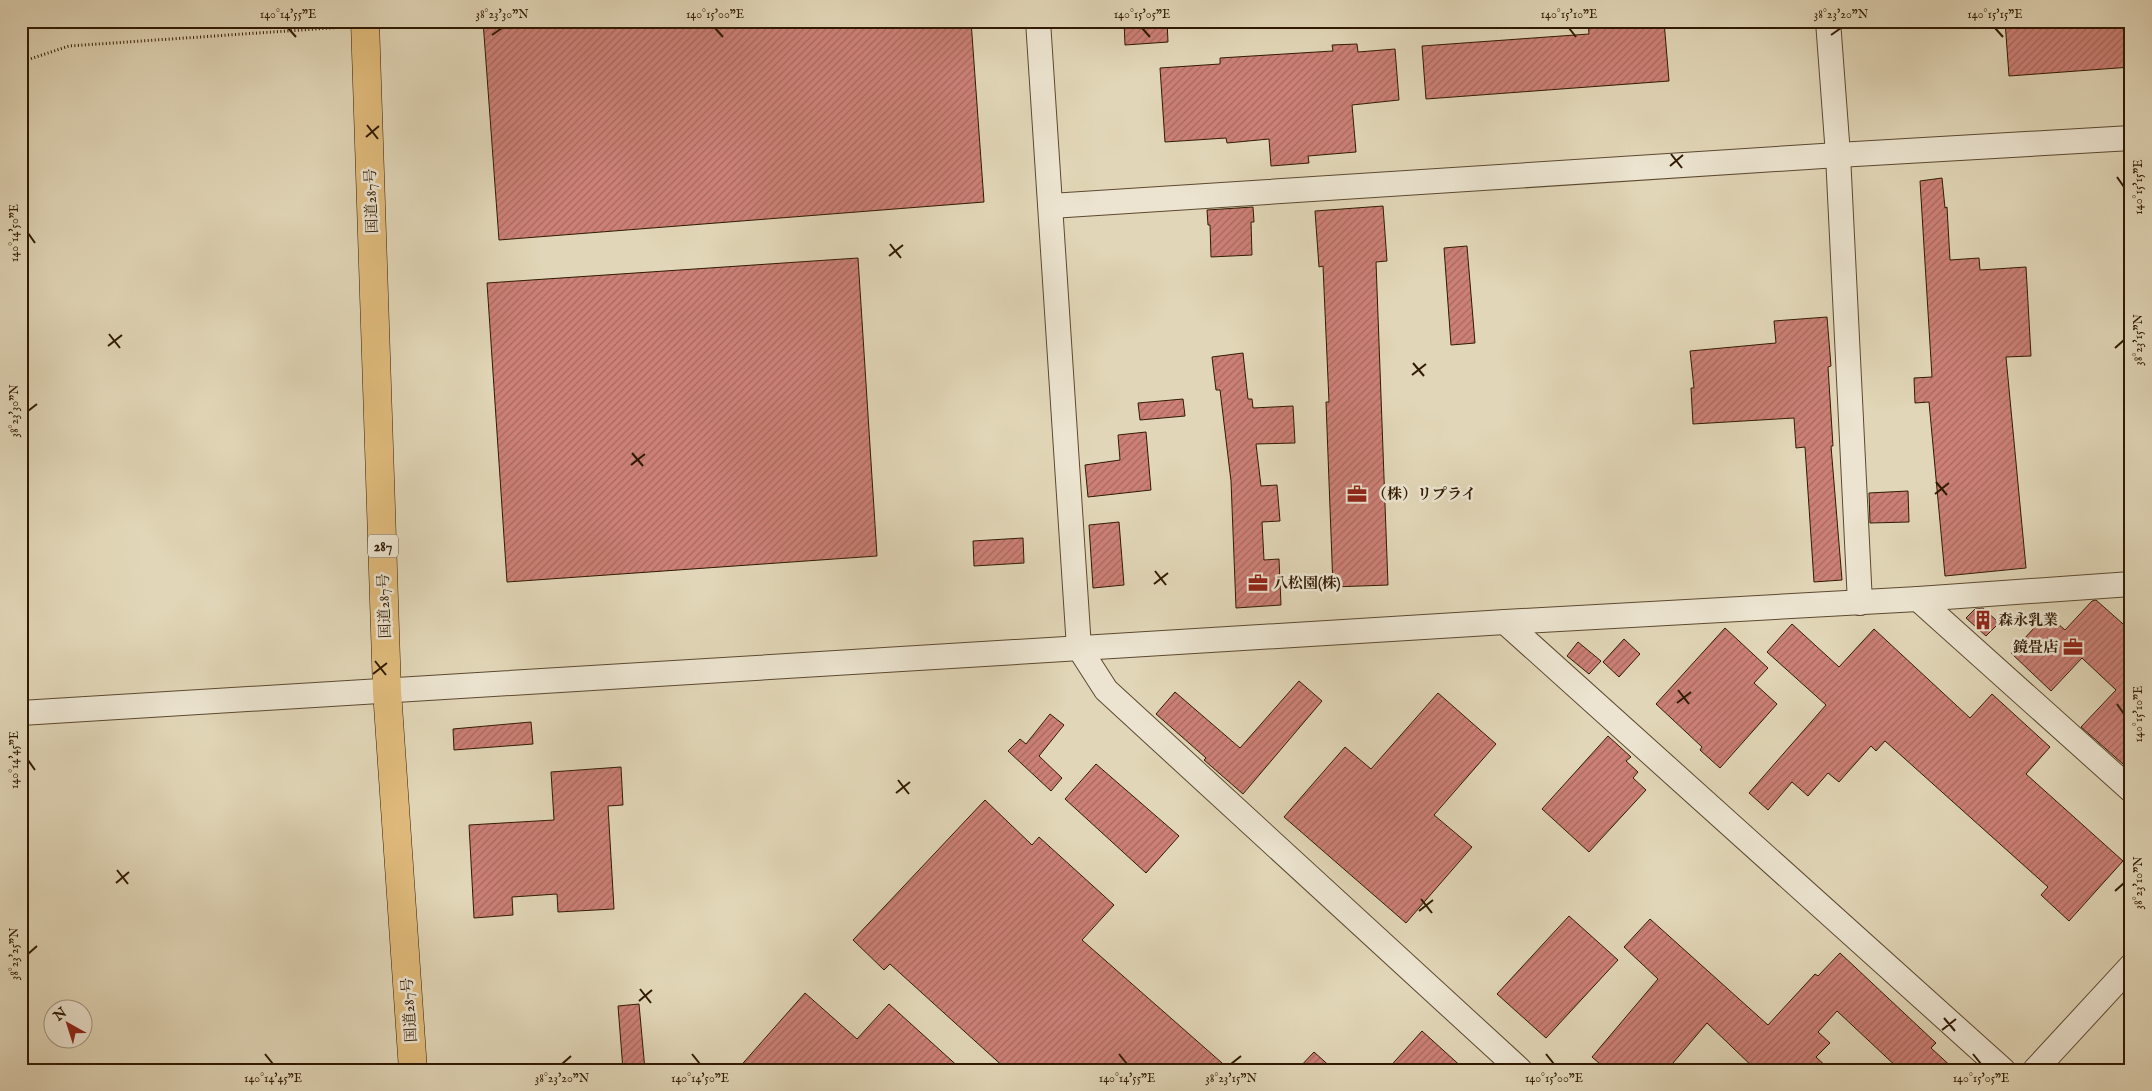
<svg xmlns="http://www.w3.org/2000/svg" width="2152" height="1091" viewBox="0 0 2152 1091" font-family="'IM FELL English','Noto Serif JP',serif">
  <defs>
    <pattern id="building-hatch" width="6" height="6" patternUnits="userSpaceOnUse" patternTransform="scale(1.25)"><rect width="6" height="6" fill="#cc8076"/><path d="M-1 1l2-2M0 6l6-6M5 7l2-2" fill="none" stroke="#a6685f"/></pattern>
  </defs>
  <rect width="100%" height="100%" fill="#e1d6b7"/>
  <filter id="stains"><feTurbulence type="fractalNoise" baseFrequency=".004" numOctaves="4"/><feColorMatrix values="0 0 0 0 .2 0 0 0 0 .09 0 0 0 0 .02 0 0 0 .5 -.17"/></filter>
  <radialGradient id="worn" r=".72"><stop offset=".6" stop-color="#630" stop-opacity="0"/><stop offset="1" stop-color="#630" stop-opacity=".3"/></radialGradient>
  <!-- building -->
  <g fill="url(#building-hatch)" stroke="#301a03">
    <path d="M483,21H971L984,202L499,240Z"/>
    <path d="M1124,21H1167L1168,42L1125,45Z"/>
    <path d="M1588,21H1664L1669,81L1426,99L1422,46L1589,34Z"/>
    <path d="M2005,21H2131V67L2009,76Z"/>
    <path d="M1357,44L1358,52L1395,49L1399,100L1352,105L1356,152L1308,156L1309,163L1271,166L1269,139L1227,143L1226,138L1165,142L1160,68L1220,64V58L1333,51L1332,45Z"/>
    <path d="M1942,178L1945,208L1947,207L1950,260L1979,258L1980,270L2026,267L2031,356L2006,357L2026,568L1945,576L1929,402L1915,403L1914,378L1932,377L1920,181Z"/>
    <path d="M1383,206L1387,261L1376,262L1388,585L1333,587L1326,402H1329L1323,266L1319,267L1315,211Z"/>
    <path d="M1253,207L1254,222H1251L1252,255L1211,257L1210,225H1208L1207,210Z"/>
    <path d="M1467,246L1475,343L1451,345L1444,248Z"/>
    <path d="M858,258L877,556L507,582L487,283Z"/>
    <path d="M1827,317L1831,366L1828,367L1833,446H1831L1842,580L1814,582L1805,447L1796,448L1794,418L1693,424L1691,388H1694L1690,351L1776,343L1774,321Z"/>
    <path d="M1243,353L1248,399H1252L1253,408L1293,406L1295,443L1256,444L1261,486L1277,485L1280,521L1262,522L1264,560L1279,559L1281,605L1236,608L1231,481L1220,390H1216L1212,357Z"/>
    <path d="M1183,399L1185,416L1140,420L1138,403Z"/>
    <path d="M1146,432L1151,490L1088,497L1085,465L1120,460L1118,435Z"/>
    <path d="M1908,491L1909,522L1870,523L1869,493Z"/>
    <path d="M1119,522L1124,585L1093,588L1089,525Z"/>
    <path d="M1023,538L1024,563L974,566L973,541Z"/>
    <path d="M2096,600L2131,631V771L2081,727L2116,690L2082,658L2051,691L2011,653L2047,614L2065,630L2092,601Z"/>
    <path d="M1983,608L1999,623L1986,636L1966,618L1975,609Z"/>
    <path d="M1792,624L1839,667L1874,629L1970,718L1992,694L2050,747L2026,774L2123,861L2069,921L2041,895L2048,887L1885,741L1876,751L1871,746L1839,782L1828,773L1808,796L1792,782L1768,810L1749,793L1826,705L1767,652Z"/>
    <path d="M1725,628L1768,668L1754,683L1777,704L1720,768L1700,750L1702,747L1656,704Z"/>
    <path d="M1624,639L1640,654L1619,677L1603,662Z"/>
    <path d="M1578,642L1601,661L1589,674L1567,656Z"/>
    <path d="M1299,681L1322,701L1243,794L1204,760L1206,758L1156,714L1175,692L1240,748Z"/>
    <path d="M1438,693L1496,744L1434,815L1472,847L1406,923L1284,817L1345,747L1371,769Z"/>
    <path d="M1050,714L1064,725L1039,756L1062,778L1051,791L1008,751L1020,739L1026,744Z"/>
    <path d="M531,722L533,744L454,750L453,729Z"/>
    <path d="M1608,736L1631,757L1626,761L1638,772L1633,778L1646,790L1589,852L1542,809Z"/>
    <path d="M1096,764L1179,836L1146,873L1065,799Z"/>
    <path d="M621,767L623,805L608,806L614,909L558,912L557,894L512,897L513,915L474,918L469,825L554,820L551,772Z"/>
    <path d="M985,800L1032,845L1039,837L1114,905L1082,940L1230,1070H1007L890,964L884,970L853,940Z"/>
    <path d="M1569,916L1618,960L1546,1038L1497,994Z"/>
    <path d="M1650,919L1768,1025L1815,974L1818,976L1840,953L1936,1043L1931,1048L1955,1070H1900L1837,1011L1818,1032L1830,1043L1816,1057L1830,1070H1756L1707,1023L1667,1070H1607L1592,1057L1658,979L1624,947Z"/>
    <path d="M805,993L857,1039L889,1004L962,1070H737Z"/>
    <path d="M639,1004L645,1070H623L618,1006Z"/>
    <path d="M1422,1031L1465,1070H1387Z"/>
    <path d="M1314,1052L1334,1070H1297Z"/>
  </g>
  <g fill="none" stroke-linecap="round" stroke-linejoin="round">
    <defs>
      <g id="minor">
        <path d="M1038,21L1079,648L1106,690L1520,1070"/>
        <path d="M1828,21L1838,155L1860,603"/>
        <path d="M1051,206L1838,155L2131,138"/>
        <path d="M1918,599L2131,790"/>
        <path d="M1505,622L2003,1070"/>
        <path d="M21,713L1505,622L1918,599L2131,584"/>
        <path d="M2035,1070L2131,966"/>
      </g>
      <path id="highway" d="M365,21L387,691L413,1070"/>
    </defs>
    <!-- minor casing -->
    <use href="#minor" stroke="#5c4930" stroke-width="26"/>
    <!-- highway casing -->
    <use href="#highway" stroke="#301a03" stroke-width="29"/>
    <!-- path -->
    <path stroke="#301a03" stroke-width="3" stroke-dasharray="1 2.5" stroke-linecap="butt" d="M21,62L69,46L345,27"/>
    <!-- minor -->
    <use href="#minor" stroke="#ece4d0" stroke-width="24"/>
    <!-- highway -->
    <use href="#highway" stroke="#e0bb7c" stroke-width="28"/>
  </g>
  <!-- ticks -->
  <path fill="none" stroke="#301a03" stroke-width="2" d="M288,28L296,37M715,28L723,37M1142,28L1150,37M1569,28L1576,37M1995,28L2003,37M492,35L502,28M1831,35L1841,28M367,125L378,139M366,137L379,126M1671,154L1682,168M1670,166L1683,155M2117,177L2124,187M28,233L35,243M890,244L901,258M889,256L903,245M109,334L120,348M108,346L122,335M2115,348L2124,340M1413,363L1424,376M1412,375L1426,364M28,411L37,404M632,453L643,466M631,465L645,454M1936,482L1947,495M1935,494L1949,483M1155,571L1166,585M1154,584L1168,573M375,661L386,675M373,674L387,663M1678,690L1689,704M1677,703L1691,692M2117,704L2124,714M28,760L35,770M898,780L909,794M896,793L910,782M117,870L128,884M116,883L129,872M2115,891L2124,883M1421,899L1432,913M1419,911L1433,900M28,954L37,946M640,989L651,1003M639,1001L652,990M1944,1018L1955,1031M1942,1030L1956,1019M265,1054L273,1064M692,1054L700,1064M1119,1054L1127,1064M1546,1054L1554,1064M1973,1054L1981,1064M562,1064L571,1056M1231,1064L1241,1056"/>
  <!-- icons -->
  <defs>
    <symbol id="office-bare" viewBox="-9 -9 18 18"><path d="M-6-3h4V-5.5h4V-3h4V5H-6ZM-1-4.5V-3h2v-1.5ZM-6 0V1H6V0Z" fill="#8f2418" stroke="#ece4d0" stroke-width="2.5" paint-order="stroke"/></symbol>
    <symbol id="building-bare" viewBox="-9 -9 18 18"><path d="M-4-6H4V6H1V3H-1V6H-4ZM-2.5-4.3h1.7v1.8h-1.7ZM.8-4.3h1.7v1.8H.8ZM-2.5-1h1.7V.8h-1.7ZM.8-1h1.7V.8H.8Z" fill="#8f2418" stroke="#ece4d0" stroke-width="2.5" paint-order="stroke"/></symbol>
  </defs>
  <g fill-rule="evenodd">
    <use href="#office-bare" x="1343" y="480" width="28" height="28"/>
    <use href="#office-bare" x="1244" y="569" width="28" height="28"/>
    <use href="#building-bare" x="1969" y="606" width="28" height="28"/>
    <use href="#office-bare" x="2059" y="633" width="28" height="28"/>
  </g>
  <g text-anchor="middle" stroke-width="5" stroke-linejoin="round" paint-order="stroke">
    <!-- shield labels -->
    <rect fill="#ece4d0" stroke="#685740" stroke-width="1" x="368" y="534.5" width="30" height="23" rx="4"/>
    <g font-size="14" font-weight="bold" fill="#301a03">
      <text x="383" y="551">287</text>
    </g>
    <!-- street labels -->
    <g font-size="15" fill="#301a03" stroke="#ece4d0">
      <text transform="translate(371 201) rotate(-92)" y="5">国道287号</text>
      <text transform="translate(384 606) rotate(-92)" y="5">国道287号</text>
      <text transform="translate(409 1010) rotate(-94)" y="5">国道287号</text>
    </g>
    <!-- poi labels -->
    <g font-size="15" font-weight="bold" fill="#301a03" stroke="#ece4d0" text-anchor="start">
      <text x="1372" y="499">（株）リプライ</text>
      <text x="1273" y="588">八松園(株)</text>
      <text x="1998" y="625">森永乳業</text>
      <text x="2058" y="652" text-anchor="end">鏡畳店</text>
    </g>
  </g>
  <!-- margin -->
  <rect width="2152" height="1091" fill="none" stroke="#e1d6b7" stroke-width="55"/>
  <!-- north arrow -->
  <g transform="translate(68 1024) rotate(321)"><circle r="24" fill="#ece4d0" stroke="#a1937e"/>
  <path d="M0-4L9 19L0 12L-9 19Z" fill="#8f2418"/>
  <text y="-8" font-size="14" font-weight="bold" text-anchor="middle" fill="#301a03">N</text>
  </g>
  <rect x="28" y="28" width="2096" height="1036" fill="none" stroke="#301a03" stroke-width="2"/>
  <g font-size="12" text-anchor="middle" fill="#301a03">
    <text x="288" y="18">140°14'55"E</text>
    <text x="502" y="18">38°23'30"N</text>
    <text x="715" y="18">140°15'00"E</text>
    <text x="1142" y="18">140°15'05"E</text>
    <text x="1569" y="18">140°15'10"E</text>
    <text x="1841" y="18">38°23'20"N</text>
    <text x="1995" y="18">140°15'15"E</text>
    <text transform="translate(2138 187) rotate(-90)" y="4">140°15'15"E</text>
    <text transform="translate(14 233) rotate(-90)" y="4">140°14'50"E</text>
    <text transform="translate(2138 340) rotate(-90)" y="4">38°23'15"N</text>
    <text transform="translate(14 411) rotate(-90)" y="4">38°23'30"N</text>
    <text transform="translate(2138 714) rotate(-90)" y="4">140°15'10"E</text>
    <text transform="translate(14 760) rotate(-90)" y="4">140°14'45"E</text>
    <text transform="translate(2138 883) rotate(-90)" y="4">38°23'10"N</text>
    <text transform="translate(14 954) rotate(-90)" y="4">38°23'25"N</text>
    <text x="273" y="1082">140°14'45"E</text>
    <text x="562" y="1082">38°23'20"N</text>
    <text x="700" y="1082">140°14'50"E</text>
    <text x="1127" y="1082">140°14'55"E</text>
    <text x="1231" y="1082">38°23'15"N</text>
    <text x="1554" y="1082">140°15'00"E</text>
    <text x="1981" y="1082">140°15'05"E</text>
  </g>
  <rect width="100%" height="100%" filter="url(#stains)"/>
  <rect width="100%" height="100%" fill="url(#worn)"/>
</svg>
